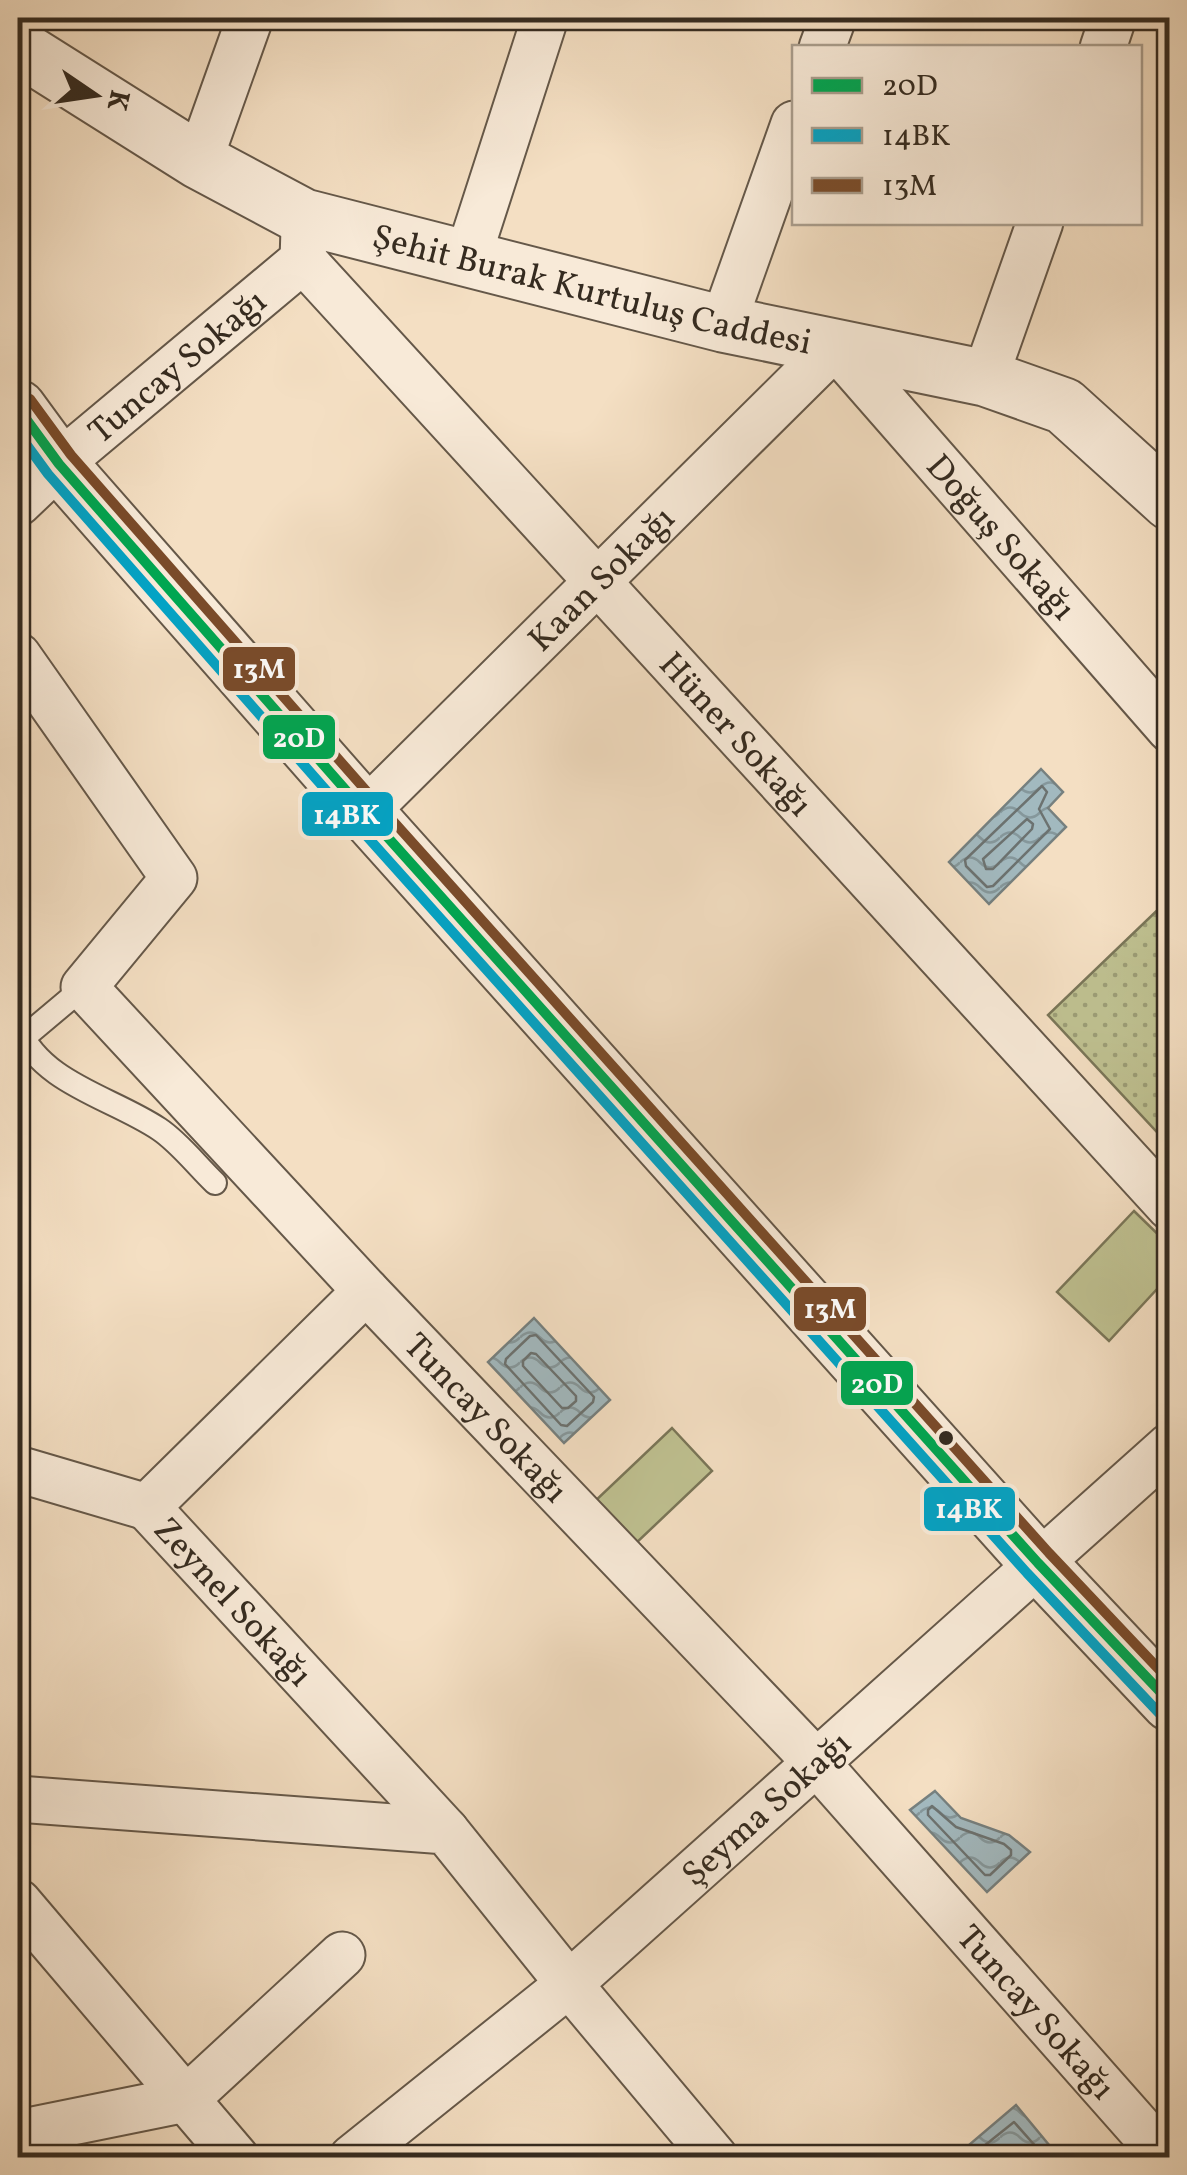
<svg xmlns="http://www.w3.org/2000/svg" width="1187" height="2175" font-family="Vollkorn,serif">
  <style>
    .grass { fill: url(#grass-dots); stroke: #7a7658; stroke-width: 2.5 }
    .garden { fill: #bfc191; stroke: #7a7658; stroke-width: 2.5 }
    .water { fill: url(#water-waves); stroke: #76807f; stroke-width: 2.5 }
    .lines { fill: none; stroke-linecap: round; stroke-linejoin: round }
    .shore { stroke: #6c7270; stroke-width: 2.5 }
    .service-casing { stroke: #655849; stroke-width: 26 }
    .minor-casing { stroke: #655849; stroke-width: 49 }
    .tertiary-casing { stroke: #655849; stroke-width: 59 }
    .service { stroke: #f8ead8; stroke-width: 22 }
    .minor { stroke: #f8ead8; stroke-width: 45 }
    .tertiary { stroke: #f8ead8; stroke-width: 55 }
    .bus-1-casing { stroke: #f8ead8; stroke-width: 18 }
    .bus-2-casing { stroke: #f8ead8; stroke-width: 18 }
    .bus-3-casing { stroke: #f8ead8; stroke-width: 18 }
    .bus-1 { stroke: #00a651; stroke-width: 10 }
    .bus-2 { stroke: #03a3c5; stroke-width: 10 }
    .bus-3 { stroke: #7a4b2a; stroke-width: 10 }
    .bus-dot { fill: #352b20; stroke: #f8ead8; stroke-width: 4 }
    .labels { text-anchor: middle; stroke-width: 8; stroke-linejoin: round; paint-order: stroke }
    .street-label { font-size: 35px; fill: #352b20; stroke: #f8ead8 }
    .line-badge { stroke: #f8ead8; stroke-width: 4 }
    .badge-label { font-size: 28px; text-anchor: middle; font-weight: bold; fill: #fff }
  </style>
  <defs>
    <pattern id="grass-dots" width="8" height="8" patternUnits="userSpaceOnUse" patternTransform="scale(2.5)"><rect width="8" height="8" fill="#bfc191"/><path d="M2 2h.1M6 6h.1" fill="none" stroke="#9c9d76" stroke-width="1.8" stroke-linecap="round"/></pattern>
    <pattern id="water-waves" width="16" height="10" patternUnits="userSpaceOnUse" patternTransform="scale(2.5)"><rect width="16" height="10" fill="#a2b9bf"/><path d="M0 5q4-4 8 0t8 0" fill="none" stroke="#85979b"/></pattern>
  </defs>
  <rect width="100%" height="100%" fill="#f4dfc3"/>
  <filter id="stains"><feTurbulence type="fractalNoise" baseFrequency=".002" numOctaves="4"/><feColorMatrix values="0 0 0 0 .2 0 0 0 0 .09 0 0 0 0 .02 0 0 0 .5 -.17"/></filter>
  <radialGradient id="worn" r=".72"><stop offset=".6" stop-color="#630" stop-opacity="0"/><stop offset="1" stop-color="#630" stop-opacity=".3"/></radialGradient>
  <path class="grass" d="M1169,899V1145L1048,1015Z"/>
  <g class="garden">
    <path d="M1134,1211L1169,1245V1276L1109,1341L1057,1292Z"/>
    <path d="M672,1428L712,1471L633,1546L593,1503Z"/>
  </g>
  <g class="water">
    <path d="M1041,769L1063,792L1048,808L1066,827L989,904L949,862Z"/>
    <path d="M534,1318L610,1400L564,1443L488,1362Z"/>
    <path d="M935,1791L961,1818L1009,1835L1030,1852L987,1892L910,1810Z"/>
    <path d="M1016,2105L1059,2157H957L956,2156Z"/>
  </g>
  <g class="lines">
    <g class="shore">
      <path d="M1042,786L1047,792L1039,809L1050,829L993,886L987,887L966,866L965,860Z"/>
      <path d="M1027,819L1033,824L1032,829L993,869H986L983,859Z"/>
      <path d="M536,1335L594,1397L593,1402L567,1426L561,1425L505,1364L506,1359L530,1336Z"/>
      <path d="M531,1353L536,1354L576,1396V1401L568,1408H562L523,1366V1361Z"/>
      <path d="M932,1806L956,1827L1004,1844L1011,1850V1855L990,1875H985L928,1815V1810Z"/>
      <path d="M969,2158L1014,2122L1046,2158"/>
    </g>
    <defs>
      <g id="service">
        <path d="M18,1027C42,1084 111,1097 159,1129C180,1143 197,1166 215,1183"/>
        <path d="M22,1039L84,987"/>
      </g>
      <g id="minor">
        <path d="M822,48L833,18"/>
        <path d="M1103,48L1113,18"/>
        <path d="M199,161L250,18"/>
        <path id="s1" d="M303,260L1170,1207"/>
        <path d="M467,260L545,18"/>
        <path d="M723,324L794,124"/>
        <path d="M985,378L1040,222"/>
        <path id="s2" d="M18,503L59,464L303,260L304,229"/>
        <path id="s3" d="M18,656L174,878L84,987L366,1291L815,1761L1166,2158"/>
        <path id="s4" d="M365,812L835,346L1170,729"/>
        <path d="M18,1469L147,1507"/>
        <path id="s5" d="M147,1507L446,1831"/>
        <path d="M147,1507L366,1291"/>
        <path d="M18,1799L446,1831L569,1984L715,2158"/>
        <path d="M18,1902L236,2158"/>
        <path d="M18,2133L186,2099L342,1955"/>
        <path id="s6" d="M352,2158L569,1984L1170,1446"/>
      </g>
      <g id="tertiary">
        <path id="s7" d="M18,47L199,161L304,217L723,324L985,378L1064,406L1170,502"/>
        <path d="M18,408L59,464L365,812L1038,1563L1170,1703"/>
      </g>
    </defs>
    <use href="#service" class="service-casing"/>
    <use href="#minor" class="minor-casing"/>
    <use href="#tertiary" class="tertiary-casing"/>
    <use href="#service" class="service"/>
    <use href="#minor" class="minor"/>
    <use href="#tertiary" class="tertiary"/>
    <defs>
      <path id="bus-1" d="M18,408L59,464L365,812L1038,1563L1170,1702"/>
      <path id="bus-2" d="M18,433L48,474L354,822L1027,1573L1159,1713"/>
      <path id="bus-3" d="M30,399L71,455L376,802L1049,1553L1170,1681"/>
    </defs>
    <use href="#bus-1" class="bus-1-casing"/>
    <use href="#bus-2" class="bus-2-casing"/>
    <use href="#bus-3" class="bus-3-casing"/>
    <use href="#bus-1" class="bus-1"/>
    <use href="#bus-2" class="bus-2"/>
    <use href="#bus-3" class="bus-3"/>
  </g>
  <circle class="bus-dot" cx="946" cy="1438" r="9"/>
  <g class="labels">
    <g class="street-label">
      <text dy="12" stroke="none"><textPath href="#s7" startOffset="630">Şehit Burak Kurtuluş Caddesi</textPath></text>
      <text dy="12" stroke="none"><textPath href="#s2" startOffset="210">Tuncay Sokağı</textPath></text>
      <text dy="12" stroke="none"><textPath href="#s4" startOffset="915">Doğuş Sokağı</textPath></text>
      <text dy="12" stroke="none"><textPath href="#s4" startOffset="332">Kaan Sokağı</textPath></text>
      <text dy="12" stroke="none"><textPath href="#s1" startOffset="642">Hüner Sokağı</textPath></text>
      <text dy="12" stroke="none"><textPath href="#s3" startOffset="1002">Tuncay Sokağı</textPath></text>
      <text dy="12" stroke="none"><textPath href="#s5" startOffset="128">Zeynel Sokağı</textPath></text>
      <text dy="12" stroke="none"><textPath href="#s6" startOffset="542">Şeyma Sokağı</textPath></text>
      <text dy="12" stroke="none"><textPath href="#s3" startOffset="1812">Tuncay Sokağı</textPath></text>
    </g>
  </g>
  <g class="line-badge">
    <rect x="221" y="645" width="76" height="48" rx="10" fill="#7a4b2a"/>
    <rect x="261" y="713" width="76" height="48" rx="10" fill="#00a651"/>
    <rect x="300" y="790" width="95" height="48" rx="10" fill="#03a3c5"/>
    <rect x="792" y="1285" width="76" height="48" rx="10" fill="#7a4b2a"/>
    <rect x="839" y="1359" width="76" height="48" rx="10" fill="#00a651"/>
    <rect x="922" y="1485" width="95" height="48" rx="10" fill="#03a3c5"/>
  </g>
  <g class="badge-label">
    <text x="259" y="678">13M</text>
    <text x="299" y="747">20D</text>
    <text x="347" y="824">14BK</text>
    <text x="830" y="1318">13M</text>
    <text x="877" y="1393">20D</text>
    <text x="969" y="1518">14BK</text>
  </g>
  <rect width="1187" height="2175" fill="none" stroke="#f4dfc3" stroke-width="60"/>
  <rect x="20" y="20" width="1147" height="2135" fill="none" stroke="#352b20" stroke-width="5"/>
  <rect x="30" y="30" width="1127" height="2115" fill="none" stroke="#352b20" stroke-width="2.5"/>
  <rect x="792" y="45" width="350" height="180" fill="#f8ead8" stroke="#aa9e8e" stroke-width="2.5"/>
  <rect x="812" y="78" width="50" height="15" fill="#00a651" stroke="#aa9e8e" stroke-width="2.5"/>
  <text x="882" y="95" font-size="30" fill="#352b20">20D</text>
  <rect x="812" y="128" width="50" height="15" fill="#03a3c5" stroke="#aa9e8e" stroke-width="2.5"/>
  <text x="882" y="145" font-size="30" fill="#352b20">14BK</text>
  <rect x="812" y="178" width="50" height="15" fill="#7a4b2a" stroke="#aa9e8e" stroke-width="2.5"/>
  <text x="882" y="195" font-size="30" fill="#352b20">13M</text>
  <g transform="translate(95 95) rotate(103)" stroke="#f8ead8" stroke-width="8" paint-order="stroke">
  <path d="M0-8L18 38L0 25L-18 38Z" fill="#352b20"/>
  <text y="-15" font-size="28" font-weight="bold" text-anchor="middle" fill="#352b20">K</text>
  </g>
  <rect width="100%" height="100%" filter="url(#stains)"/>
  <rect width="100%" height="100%" fill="url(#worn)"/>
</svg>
